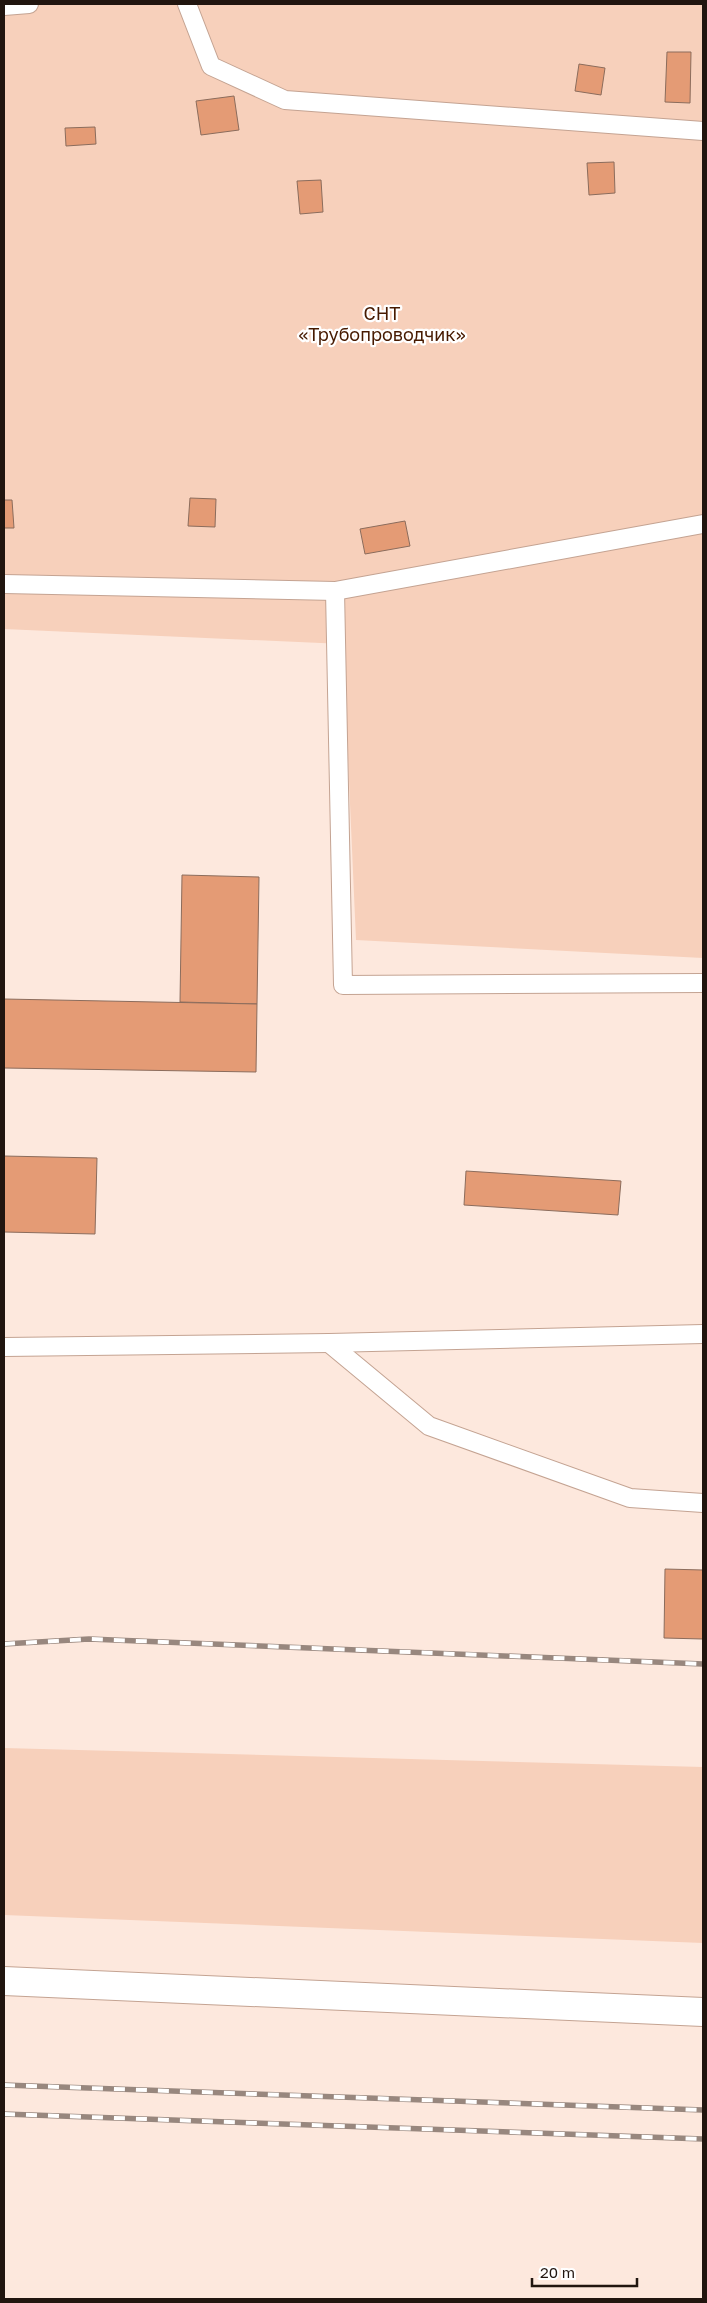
<svg xmlns="http://www.w3.org/2000/svg" width="707" height="2303" font-family="'Golos Text',sans-serif">
  <style>
    .green { fill: #f7d0bb }
    .building { fill: #e49b75; stroke: #8b6c5c }
    .lines { fill: none; stroke-linecap: round; stroke-linejoin: round }
    .lane-casing { stroke: #c4a392; stroke-width: 20 }
    .street-casing { stroke: #c4a392; stroke-width: 30 }
    .lane { stroke: #fff; stroke-width: 18 }
    .street { stroke: #fff; stroke-width: 28 }
    .rail-casing { stroke: #98877e; stroke-width: 5.5 }
    .rail { stroke: #fff; stroke-width: 4; stroke-dasharray: 11; stroke-linecap: butt }
    .labels { text-anchor: middle; stroke-width: 4.5; stroke-linejoin: round; paint-order: stroke }
    .park-label { font-size: 18px; fill: #471a00; stroke: #fff }
  </style>
  <rect width="100%" height="100%" fill="#fde8dd"/>
  <g class="green">
    <path d="M4,4H703V958L356,940L343,644L4,629Z"/>
    <path d="M4,1748L703,1767V1943L4,1915Z"/>
  </g>
  <g class="building">
    <path d="M667,52H691L690,103L665,102Z"/>
    <path d="M579,64L605,68L601,95L575,91Z"/>
    <path d="M234,96L239,130L201,135L196,101Z"/>
    <path d="M95,127L96,144L66,146L65,128Z"/>
    <path d="M614,162L615,193L589,195L587,163Z"/>
    <path d="M321,180L323,212L300,214L297,181Z"/>
    <path d="M190,498L216,499L215,527L188,526Z"/>
    <path d="M4,500H12L14,528H4Z"/>
    <path d="M405,521L410,546L365,554L360,529Z"/>
    <path d="M182,875L259,877L257,1004L180,1002Z"/>
    <path d="M4,999L257,1004L256,1072L4,1068Z"/>
    <path d="M4,1156L97,1158L95,1234L4,1232Z"/>
    <path d="M466,1171L621,1181L618,1215L464,1205Z"/>
    <path d="M665,1569L703,1570V1639L664,1638Z"/>
  </g>
  <g class="lines">
    <defs>
      <g id="lane">
        <path d="M187,4L211,66L285,100L703,131"/>
        <path d="M4,6L29,4"/>
        <path d="M4,584L335,591L703,524"/>
        <path d="M335,591L343,985L703,983"/>
        <path d="M329,1343L429,1426L630,1498L703,1503"/>
        <path d="M4,1347L329,1343L703,1334"/>
      </g>
      <path id="street" d="M4,1981L703,2012"/>
    </defs>
    <use href="#lane" class="lane-casing"/>
    <use href="#street" class="street-casing"/>
    <use href="#lane" class="lane"/>
    <use href="#street" class="street"/>
    <defs>
      <g id="rail">
        <path d="M4,1644L89,1639L703,1664"/>
        <path d="M4,2085L703,2110"/>
        <path d="M4,2114L703,2139"/>
      </g>
    </defs>
    <use href="#rail" class="rail-casing"/>
    <use href="#rail" class="rail"/>
  </g>
  <g class="labels">
    <g class="park-label">
      <text x="382" y="320">СНТ<tspan x="382" dy="21">«Трубопроводчик»</tspan></text>
    </g>
  </g>
  <rect width="707" height="2303" fill="none" stroke="#21150f" stroke-width="10"/>
  <path d="M532 2278v8h105v-8" fill="none" stroke="#21150f" stroke-width="2.5"/>
  <text x="540" y="2278" font-size="15" fill="#21150f" stroke="#ffffff" stroke-width="4" paint-order="stroke">20 m</text>
</svg>
